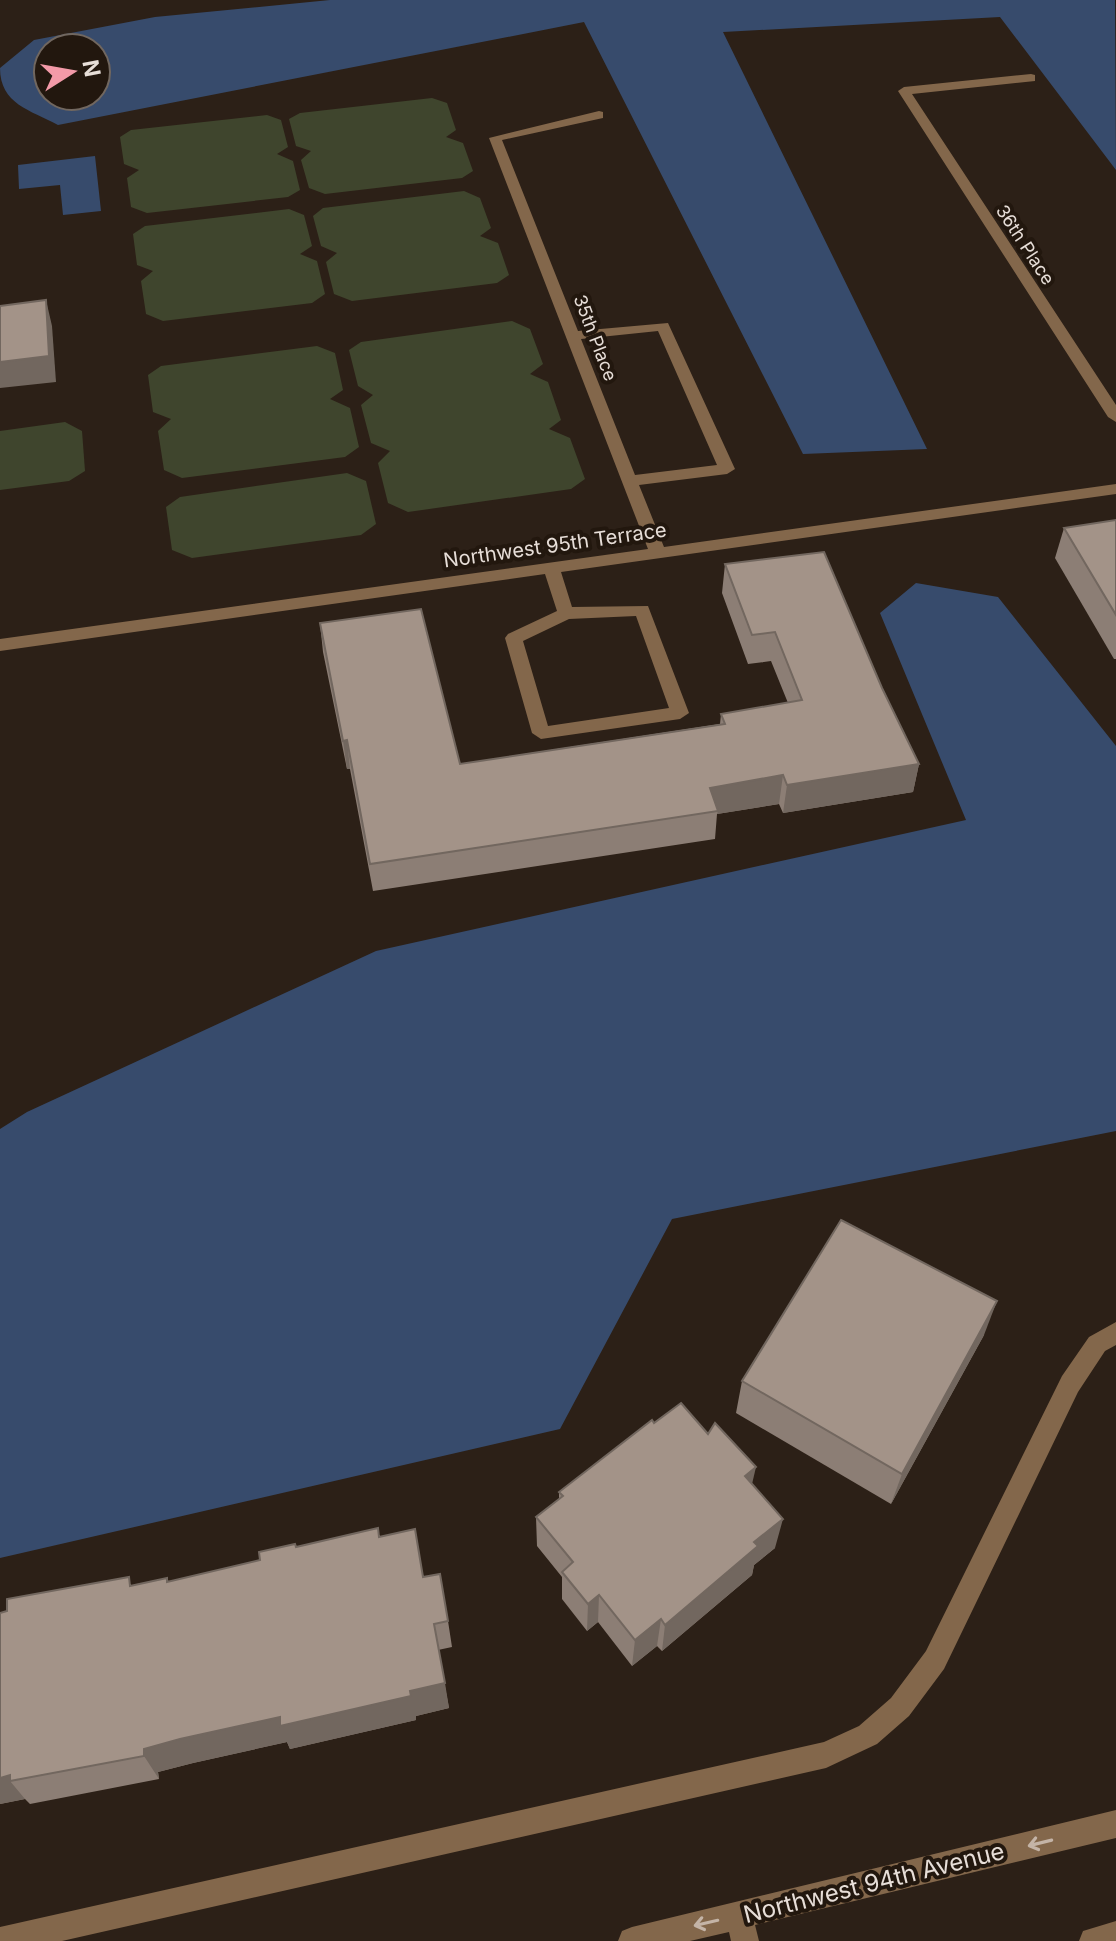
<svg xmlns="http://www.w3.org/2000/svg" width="1116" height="1941" font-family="Inter,sans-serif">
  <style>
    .green { fill: #3f452d }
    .water { fill: #374b6c; fill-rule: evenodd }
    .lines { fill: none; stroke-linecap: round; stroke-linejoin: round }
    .minor { fill: #83674b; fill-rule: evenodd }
    .wall { fill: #8c7e75 }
    .shaded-wall { fill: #72675f }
    .building { fill: #a39388; stroke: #72675f; stroke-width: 2 }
    .oneway { stroke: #c4b4a7 }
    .labels { text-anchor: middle; stroke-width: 8; stroke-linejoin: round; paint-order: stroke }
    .far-street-label { font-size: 18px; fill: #e7ded8; stroke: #22170e }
    .street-label { font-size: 20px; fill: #e7ded8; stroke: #22170e }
    .near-street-label { font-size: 24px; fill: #e7ded8; stroke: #22170e }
  </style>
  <rect width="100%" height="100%" fill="#2c2017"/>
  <g class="green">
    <path d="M432,98L447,103L456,130L446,137L463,143L473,171L462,178L325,194L309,188L301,160L311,151L296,146L289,119L300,113Z"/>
    <path d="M267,115L281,120L288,147L277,154L293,161L300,190L288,197L147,213L131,207L127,178L139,170L124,164L120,137L131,130Z"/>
    <path d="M464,191L480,198L491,228L480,236L498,243L509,275L497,283L352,301L334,294L326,262L337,253L321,246L313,216L323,208Z"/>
    <path d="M289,209L304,215L312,246L300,254L317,261L325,294L312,303L163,321L146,314L141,281L153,271L137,265L133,234L145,226Z"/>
    <path d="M512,321L530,329L543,364L530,374L548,382L561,420L549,429L570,438L585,479L571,489L408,512L388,503L378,463L390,451L371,443L361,405L373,395L358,386L349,350L361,342Z"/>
    <path d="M317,346L335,353L343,390L330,399L350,408L359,447L345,457L182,478L164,470L158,431L171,419L153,412L148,375L161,366Z"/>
    <path d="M65,422L82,431L85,471L69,481L0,490V431Z"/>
    <path d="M347,473L366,481L376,524L361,535L192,558L172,550L166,507L180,497Z"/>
  </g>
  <g class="water">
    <path d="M330,0H1115L1116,170L1000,17L723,32L927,449L803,454L584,22L58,125C30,110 0,104 0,68L34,40L155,17ZM48,48H96V96H48Z"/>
    <path d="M95,156L101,211L63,215L60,185L19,189L18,165Z"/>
    <path d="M916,583L998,597L1116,746V1131L672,1219L560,1429L0,1558V1129L27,1112L376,951L966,820L880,613Z"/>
  </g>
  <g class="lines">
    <g class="minor">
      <path d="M1031,74L1035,75V81L912,94L1116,405V422L1108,417L898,91L904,87Z"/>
      <path d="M599,111L603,112V118L502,140L578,331L668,323L735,469L727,474L639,485L664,547L1116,484V494L561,572L572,607L648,606L689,713L680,719L541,739L532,733L505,638L508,634L557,611L545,574L0,651V639L648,549L489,138ZM658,331L717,465L635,475L581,339ZM636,616L669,708L548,726L523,641L569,619Z"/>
      <path d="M1116,1322V1345L1105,1351L1078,1392L944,1669L909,1716L877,1744L826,1768L62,1941H0V1927L824,1742L859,1726L891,1698L926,1651L1062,1376L1089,1337Z"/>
      <path d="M1116,1810V1838L755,1925L759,1941H731L729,1932L690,1941H618L622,1931L632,1927Z"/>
      <path d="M1116,1921V1941H1079L1083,1931Z"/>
    </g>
  </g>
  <g class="wall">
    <path d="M1116,520V659H1114L1055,558L1064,528Z"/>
    <path d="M725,564L882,688L919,764L913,792L783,813L779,804L717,814L715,839L373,891L350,769H347L323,652L320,623L460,764L720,724L721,714L788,703L771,661L748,664L722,593Z"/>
    <path d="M984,1335L891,1504L736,1413L742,1381Z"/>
    <path d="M654,1423L775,1548L754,1565L752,1575L662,1651L657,1646L632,1666L598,1622L587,1631L562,1599V1577L537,1546L536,1517L559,1499V1492Z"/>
    <path d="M379,1537L423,1577L448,1621L452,1647L438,1650L449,1708L416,1716V1720L290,1749L287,1742L193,1763L158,1772L159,1779L30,1804L25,1799L0,1804V1613L167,1578L169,1582L260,1560L296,1547Z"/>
  </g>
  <g class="shaded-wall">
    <path d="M46,300L52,326L56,382L0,388V362Z"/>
    <path d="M347,740L350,769H347L343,741Z"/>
    <path d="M919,764L913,792L783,813L787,785Z"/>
    <path d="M783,775L779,804L717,814L718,811L710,788Z"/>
    <path d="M997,1301L984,1335L891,1504L902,1474Z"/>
    <path d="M756,1467L749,1497L745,1476Z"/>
    <path d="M783,1519L775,1548L754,1565L752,1575L662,1651L665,1625L754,1542Z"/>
    <path d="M599,1595L598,1622L587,1631L588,1604Z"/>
    <path d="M661,1619L657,1646L632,1666L635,1640Z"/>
    <path d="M445,1683L449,1708L416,1716V1720L290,1749L287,1742L193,1763L158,1772L159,1779L144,1756V1749L180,1739L280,1717Z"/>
    <path d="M10,1775V1781L25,1799L0,1804V1778Z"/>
  </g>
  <g class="building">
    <path d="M46,300L49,356L0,362V306Z"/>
    <path d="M1116,520V615L1064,528Z"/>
    <path d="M824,552L882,688L919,764L787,785L783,775L710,788L718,811L370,864L347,740L343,741L320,623L421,609L460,764L725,724L721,714L802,700L775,632L752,635L725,564Z"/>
    <path d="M841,1220L997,1301L902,1474L742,1381Z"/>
    <path d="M681,1403L708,1434L715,1423L756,1467L745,1476L783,1519L754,1542L758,1546L665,1625L661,1619L635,1640L599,1595L588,1604L562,1572L573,1562L536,1517L563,1496L559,1492L652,1420L654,1423Z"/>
    <path d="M378,1528L379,1537L415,1529L423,1577L440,1574L448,1621L434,1624L445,1683L410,1691L411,1696L280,1726V1717L180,1739L144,1749V1756L10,1781V1775L0,1778V1613L7,1611V1599L129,1577L130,1586L167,1578V1582L260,1560L259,1552L295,1544L296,1547Z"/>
  </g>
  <defs><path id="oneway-shaft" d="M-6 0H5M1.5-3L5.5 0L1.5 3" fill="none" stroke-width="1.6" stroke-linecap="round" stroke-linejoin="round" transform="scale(2)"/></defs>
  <g class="oneway">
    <use href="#oneway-shaft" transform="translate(1040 1843) rotate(166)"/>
    <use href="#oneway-shaft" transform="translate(706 1923) rotate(167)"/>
  </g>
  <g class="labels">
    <g class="far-street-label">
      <text transform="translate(1025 245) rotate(57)" y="6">36th Place</text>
      <text transform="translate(595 338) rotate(69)" y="6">35th Place</text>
    </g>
    <g class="street-label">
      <text transform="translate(555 545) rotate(-8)" y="7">Northwest 95th Terrace</text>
    </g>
    <g class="near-street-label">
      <text transform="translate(874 1883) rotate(-14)" y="8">Northwest 94th Avenue</text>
    </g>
  </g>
  <g transform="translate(72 72) rotate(79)"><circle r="38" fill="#22170e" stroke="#71675f" stroke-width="2"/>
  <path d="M0-6L14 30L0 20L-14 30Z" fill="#f39aa8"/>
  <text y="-12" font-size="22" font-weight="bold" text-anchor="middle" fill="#e7ded8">N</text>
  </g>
</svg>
